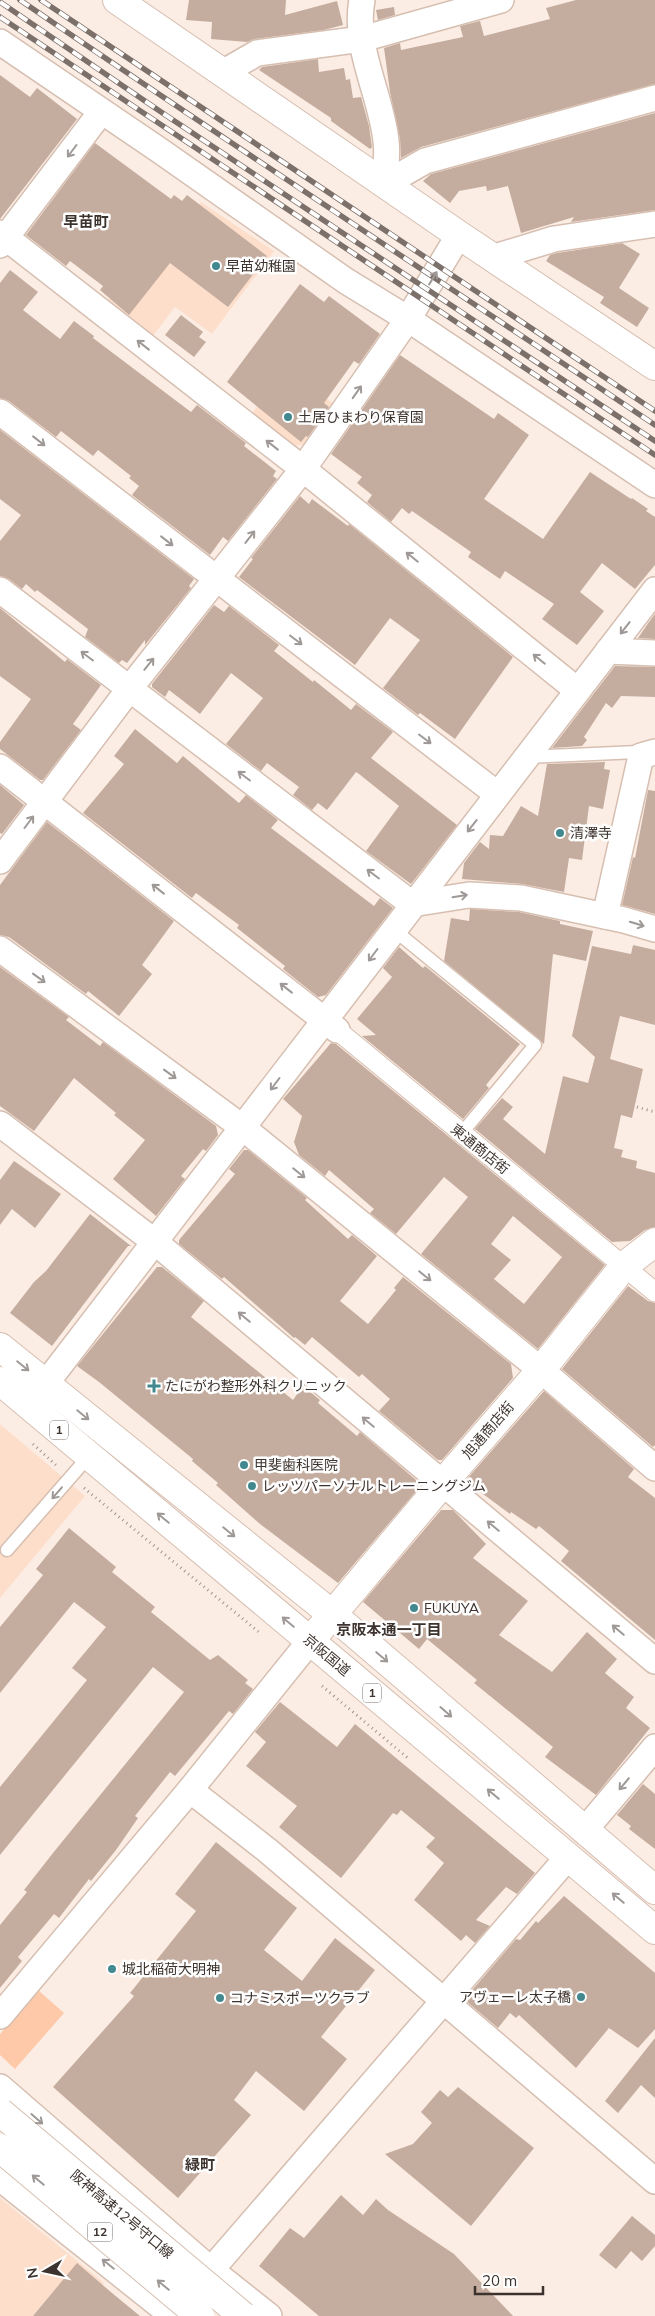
<svg xmlns="http://www.w3.org/2000/svg" width="655" height="2316" font-family="Mulish,'Noto Sans JP',sans-serif">
  <style>
    .built { fill: #fddecb }
    .green { fill: #fec9a8 }
    .building { fill: #c4ad9f; fill-rule: evenodd }
    .lines { fill: none; stroke-linecap: round; stroke-linejoin: round }
    .service-casing { stroke: #d6bfb1; stroke-width: 15 }
    .pedestrian-casing { stroke: #d6bfb1; stroke-width: 21 }
    .minor-casing { stroke: #d6bfb1; stroke-width: 28 }
    .tertiary-casing { stroke: #d6bfb1; stroke-width: 30 }
    .secondary-casing { stroke: #d6bfb1; stroke-width: 30 }
    .trunk-casing { stroke: #d6bfb1; stroke-width: 30 }
    .path { stroke: #a2958e; stroke-width: 3; stroke-dasharray: 1 4; stroke-linecap: butt }
    .service { stroke: #fff; stroke-width: 12 }
    .pedestrian { stroke: #fff; stroke-width: 19 }
    .minor { stroke: #fff; stroke-width: 25 }
    .tertiary { stroke: #fff; stroke-width: 28 }
    .secondary { stroke: #fff; stroke-width: 28 }
    .trunk { stroke: #fff; stroke-width: 28 }
    .rail-casing { stroke: #7c706a; stroke-width: 5.5 }
    .rail { stroke: #fefefe; stroke-width: 4; stroke-dasharray: 11; stroke-linecap: butt }
    .motorway-bridge-casing { stroke: #d6bfb1; stroke-width: 30; stroke-linecap: butt }
    .motorway-bridge { stroke: #fff; stroke-width: 28 }
    .oneway { stroke: #9e9996 }
    .poi-dot { fill: #42898f; stroke: #fefefe; stroke-width: 2 }
    .labels { text-anchor: middle; stroke-width: 5; stroke-linejoin: round; paint-order: stroke }
    .shield { fill: #fefefe; stroke: #77706c; stroke-width: 1 }
    .shield-label { font-size: 12px; font-weight: bold; fill: #3d332e }
    .poi-label { font-size: 14px; fill: #3d332e; stroke: #fefefe; text-anchor: start }
    .street-label { font-size: 14px; fill: #3d332e; stroke: #fefefe }
    .neighbourhood-label { font-size: 15px; font-weight: bold; fill: #3d332e; stroke: #fefefe }
  </style>
  <rect width="100%" height="100%" fill="#fcede4"/>
  <g class="built">
    <path d="M201,202L274,251L212,334L175,307L150,340L105,304L142,255L153,262Z"/>
    <path d="M285,368L334,404L305,444L294,446L251,415Z"/>
    <path d="M0,1424L85,1496L0,1598Z"/>
    <path d="M0,2198L104,2283L76,2316H0Z"/>
  </g>
  <path class="green" d="M38,1990L64,2013L15,2069L0,2055V2034Z"/>
  <g class="building">
    <path d="M189,0H286L285,15L337,1L343,25L324,30L255,39L247,42L211,39L212,22L186,20Z"/>
    <path d="M576,0H655V84L421,147L401,158L400,139L390,92L384,48L400,43L401,50L463,37L460,26L480,21L484,36L550,19L546,8Z"/>
    <path d="M394,7L395,15L378,20L376,10Z"/>
    <path d="M318,59L319,72L344,68L346,80L350,79L353,98L361,97L369,126L372,147L370,149L331,121V118L259,70L262,67Z"/>
    <path d="M0,75L30,97L37,88L77,119L0,219Z"/>
    <path d="M655,113V210L571,222L574,217L521,233L508,186L487,191L486,186L459,191L450,203L423,181L431,174Z"/>
    <path d="M95,143L171,199L174,195L182,201L187,195L267,256L228,307L170,263L129,315L100,290L103,286L70,261L66,266L26,235Z"/>
    <path d="M622,243L640,254L619,288L649,308L637,327L600,303L604,297L546,261L550,255L557,253Z"/>
    <path d="M10,270L38,292L23,310L60,339L74,321L94,336L93,338L191,412L197,405L246,443L244,446L276,471L273,476L277,479L228,541L223,537L210,555L132,495L139,486L129,478L131,476L98,450L93,456L61,431L56,437L9,401L0,398V283Z"/>
    <path d="M300,284L324,302L329,296L380,334L359,364L354,361L324,403L329,407L308,437L306,436L301,442L227,382Z"/>
    <path d="M181,315L203,332L199,337L206,342L194,357L165,335Z"/>
    <path d="M400,355L494,419L498,413L529,435L484,499L543,539L590,472L631,499L632,498L648,509L646,511L655,517V565L635,589L602,563L580,592L604,611L577,645L542,619L554,604L505,571L500,579L468,557L471,552L412,511L409,514L402,508L391,522L367,502L372,495L357,483L362,477L331,454Z"/>
    <path d="M0,430L194,579L189,586L191,588L145,645V640L127,663L122,660L119,663L85,637L88,629L37,590L35,592L26,584L22,589L9,579L0,576V541L21,515L0,499Z"/>
    <path d="M300,496L309,504L312,499L348,526L349,524L513,657L455,739L420,713L418,715L383,688L420,640L390,618L355,665L239,577L253,559L251,558Z"/>
    <path d="M214,605L224,612L229,606L279,645L274,651L313,682L314,680L351,710L356,704L393,732L371,758L457,825L411,884L366,851L399,806L359,774L356,772L327,810L318,803L312,810L293,795L299,787L267,763L261,771L226,744L263,698L231,673L200,714L169,690L165,697L152,687V684Z"/>
    <path d="M0,608L65,662L67,659L101,685L73,724L81,730L43,780H40L0,749V742L31,699L0,676Z"/>
    <path d="M655,614V639L638,638L649,622Z"/>
    <path d="M615,666L655,667V697L621,696L612,708L606,703L584,737L587,740L582,746L552,748Z"/>
    <path d="M135,729L177,763L183,756L239,803L246,795L278,820L271,828L374,906L380,898L393,908L326,995L318,997L283,969L285,966L237,928L239,925L196,893L192,898L83,813L124,764L114,756Z"/>
    <path d="M605,762L604,769L610,770L603,809L589,806L582,860L569,858L564,892L522,884L462,879L464,863L480,842L489,849L490,835L503,836L521,806L538,816L547,764Z"/>
    <path d="M0,785L24,805L2,834L0,833Z"/>
    <path d="M648,790L655,791V914L622,905L633,857L635,858Z"/>
    <path d="M47,822L174,921L142,965L152,974L119,1016L88,991L86,994L9,937L0,935V885Z"/>
    <path d="M470,909L519,912L560,921V924L593,931L586,961L553,954L544,1044L444,961L451,918L469,921Z"/>
    <path d="M633,945L655,950V1025L620,1016L610,1059L643,1069L632,1118L621,1115L614,1148L623,1150L621,1157L637,1161L636,1168L655,1173V1227L645,1230L630,1241L612,1242L475,1129L502,1098L513,1107L503,1119L545,1154L563,1076L588,1083L595,1057L572,1036L592,946L631,954Z"/>
    <path d="M399,947L423,968L425,966L520,1044L486,1085L489,1088L463,1119L362,1036L376,1035L357,1019L392,977L383,968Z"/>
    <path d="M0,967L69,1017L66,1020L100,1046L103,1042L216,1126L218,1135L206,1151L203,1149L181,1176L185,1179L156,1216L113,1179L145,1140L114,1115L116,1113L74,1078L34,1131L0,1106Z"/>
    <path d="M331,1043L336,1044L605,1265L538,1349L421,1254L468,1197L444,1177L396,1234L370,1213L374,1209L329,1170L325,1176L299,1155L294,1142L302,1116L283,1099ZM513,1216L562,1257L524,1304L494,1279L511,1260L491,1244Z"/>
    <path d="M244,1150H248L307,1198L305,1200L348,1239L352,1235L377,1256L340,1301L368,1324L396,1290L394,1288L403,1277L511,1364L513,1378L442,1460H438L379,1411L390,1399L362,1374L359,1377L312,1337L305,1345L295,1337L294,1338L224,1277L222,1279L179,1244V1240L235,1174L229,1169Z"/>
    <path d="M14,1161L61,1194L35,1228L12,1209L0,1225V1180Z"/>
    <path d="M90,1214L131,1246H128L52,1346L10,1313L34,1282L46,1271Z"/>
    <path d="M157,1267H162L204,1301L191,1317L293,1400L303,1386L320,1400L318,1403L357,1436L360,1432L416,1480L418,1489L338,1583L260,1524L216,1485L218,1483L192,1461L193,1459L99,1382L77,1366Z"/>
    <path d="M628,1286L648,1301L655,1303V1445L653,1447L562,1369Z"/>
    <path d="M544,1391L634,1469L628,1477L655,1498V1640L561,1561L569,1551L539,1526L536,1529L511,1512L510,1514L479,1491L477,1493L466,1484V1480Z"/>
    <path d="M441,1510H453L486,1544L473,1558L528,1601L499,1635L552,1672L587,1632L617,1659L605,1673L634,1697L626,1708L650,1728L596,1795L545,1757L553,1747L474,1683L477,1680L427,1639L419,1649L363,1602Z"/>
    <path d="M69,1528L116,1567L112,1572L155,1607L151,1612L210,1660L218,1655L248,1680L245,1683L253,1689L233,1714L229,1711L175,1776L170,1772L135,1816L138,1818L116,1850L91,1881L89,1879L59,1918L54,1914L18,1957L22,1961L0,1988V1925L27,1892L24,1890L53,1853L184,1692L153,1667L0,1855V1787L87,1680L72,1668L106,1627L74,1602L0,1693V1627L43,1575L36,1569Z"/>
    <path d="M280,1702L337,1747L355,1724L535,1873L517,1894L506,1887L476,1920L490,1926L475,1943L466,1935L461,1941L414,1900L444,1863L426,1847L435,1838L401,1810L397,1815L393,1813L341,1878L279,1827L297,1806L246,1766L266,1742L255,1732Z"/>
    <path d="M643,1784L655,1794V1849L629,1829L631,1826L617,1815Z"/>
    <path d="M216,1842L297,1908L264,1950L302,1981L335,1938L375,1970L321,2037L347,2059L304,2111L256,2071L234,2100L251,2115L178,2198L53,2087L134,1996L130,1993L196,1911L175,1894Z"/>
    <path d="M564,1896L655,1973V2029L638,2048L609,2028L576,2068L519,2015L516,2018L510,2013L498,2028L466,2001L470,1997L468,1995L516,1939L520,1940L536,1921L538,1923Z"/>
    <path d="M655,2038V2098L641,2085L618,2113L605,2101Z"/>
    <path d="M458,2087L534,2148L471,2226L385,2154L413,2144L432,2123L421,2112L440,2090L448,2097Z"/>
    <path d="M341,2195L363,2215L376,2199L388,2210L454,2254L513,2316H319L259,2266L290,2228L304,2238Z"/>
    <path d="M632,2216L655,2235V2246L642,2261L631,2251L616,2269L599,2255Z"/>
    <path d="M77,2263L112,2293L140,2316H33Z"/>
  </g>
  <g class="lines">
    <defs>
      <g id="service">
        <path d="M526,757L638,752L641,756"/>
        <path d="M393,929L535,1045L461,1134"/>
        <path d="M7,1550L89,1456"/>
      </g>
      <path id="pedestrian" d="M337,1030L655,1292"/>
      <g id="minor">
        <path d="M362,0C353,48 381,94 386,141C388,155 385,170 385,184"/>
        <path d="M0,42L159,150L346,281L408,319L655,485"/>
        <path d="M224,72L257,53L362,39L501,0"/>
        <path d="M385,184L425,161L655,98"/>
        <path d="M0,233L303,469L577,690"/>
        <path d="M0,245L101,112"/>
        <path d="M495,257L554,239L655,224"/>
        <path d="M0,412L497,794"/>
        <path d="M0,590L412,904L469,895L521,898L624,920L655,929"/>
        <path d="M608,651L655,653"/>
        <path d="M0,767L337,1030"/>
        <path d="M0,861L130,688L303,469L408,319L459,235"/>
        <path d="M605,916L641,756L655,752"/>
        <path d="M0,949L242,1127L541,1370L655,1468"/>
        <path d="M0,1124L155,1242L655,1661"/>
        <path d="M34,1399L655,590"/>
        <path d="M190,1790L267,1850L655,2181"/>
        <path d="M584,1831L655,1747"/>
        <path d="M0,2016L190,1790L310,1641"/>
        <path d="M0,2087L211,2270L269,2316"/>
        <path d="M0,2178L173,2316"/>
        <path d="M177,2316L211,2270L568,1857"/>
      </g>
      <path id="tertiary" d="M117,0L459,235L655,366"/>
      <path id="secondary" d="M310,1641L442,1484L541,1370L624,1266L655,1242"/>
      <g id="trunk">
        <path d="M0,1347L333,1615L655,1890"/>
        <path d="M0,1381L655,1930"/>
      </g>
    </defs>
    <use href="#service" class="service-casing"/>
    <use href="#pedestrian" class="pedestrian-casing"/>
    <use href="#minor" class="minor-casing"/>
    <use href="#tertiary" class="tertiary-casing"/>
    <use href="#secondary" class="secondary-casing"/>
    <use href="#trunk" class="trunk-casing"/>
    <g class="path">
      <path d="M637,1107L655,1112"/>
      <path d="M33,1444L58,1467"/>
      <path d="M84,1488L260,1633"/>
      <path d="M322,1686L409,1759"/>
    </g>
    <use href="#service" class="service"/>
    <use href="#pedestrian" class="pedestrian"/>
    <use href="#minor" class="minor"/>
    <use href="#tertiary" class="tertiary"/>
    <use href="#secondary" class="secondary"/>
    <use href="#trunk" class="trunk"/>
    <defs>
      <g id="rail">
        <path d="M20,0C230,144 444,283 655,425"/>
        <path d="M41,0L655,411"/>
        <path d="M0,2L164,114L655,441"/>
        <path d="M0,17L655,455"/>
      </g>
    </defs>
    <use href="#rail" class="rail-casing"/>
    <use href="#rail" class="rail"/>
    <defs>
      <g id="motorway-bridge">
        <path d="M0,2112L243,2316"/>
        <path d="M0,2148L200,2316"/>
      </g>
    </defs>
    <use href="#motorway-bridge" class="motorway-bridge-casing"/>
    <use href="#motorway-bridge" class="motorway-bridge"/>
  </g>
  <defs><path id="oneway-shaft" d="M-6 0H5M1.5-3L5.5 0L1.5 3" fill="none" stroke-width="1.6" stroke-linecap="round" stroke-linejoin="round" transform="scale(1.25)"/></defs>
  <g class="oneway">
    <use href="#oneway-shaft" transform="translate(72 151) rotate(127)"/>
    <use href="#oneway-shaft" transform="translate(433 278) rotate(-59)"/>
    <use href="#oneway-shaft" transform="translate(143 345) rotate(-142)"/>
    <use href="#oneway-shaft" transform="translate(357 392) rotate(-55)"/>
    <use href="#oneway-shaft" transform="translate(39 441) rotate(38)"/>
    <use href="#oneway-shaft" transform="translate(272 445) rotate(-142)"/>
    <use href="#oneway-shaft" transform="translate(250 537) rotate(-52)"/>
    <use href="#oneway-shaft" transform="translate(167 541) rotate(38)"/>
    <use href="#oneway-shaft" transform="translate(412 557) rotate(-141)"/>
    <use href="#oneway-shaft" transform="translate(625 628) rotate(128)"/>
    <use href="#oneway-shaft" transform="translate(296 640) rotate(37)"/>
    <use href="#oneway-shaft" transform="translate(87 656) rotate(-143)"/>
    <use href="#oneway-shaft" transform="translate(539 659) rotate(-141)"/>
    <use href="#oneway-shaft" transform="translate(149 664) rotate(-51)"/>
    <use href="#oneway-shaft" transform="translate(425 739) rotate(37)"/>
    <use href="#oneway-shaft" transform="translate(244 776) rotate(-143)"/>
    <use href="#oneway-shaft" transform="translate(29 822) rotate(-53)"/>
    <use href="#oneway-shaft" transform="translate(472 826) rotate(128)"/>
    <use href="#oneway-shaft" transform="translate(373 874) rotate(-143)"/>
    <use href="#oneway-shaft" transform="translate(158 889) rotate(-142)"/>
    <use href="#oneway-shaft" transform="translate(460 896) rotate(-9)"/>
    <use href="#oneway-shaft" transform="translate(637 924) rotate(17)"/>
    <use href="#oneway-shaft" transform="translate(373 955) rotate(127)"/>
    <use href="#oneway-shaft" transform="translate(39 978) rotate(36)"/>
    <use href="#oneway-shaft" transform="translate(286 988) rotate(-142)"/>
    <use href="#oneway-shaft" transform="translate(170 1074) rotate(36)"/>
    <use href="#oneway-shaft" transform="translate(275 1084) rotate(127)"/>
    <use href="#oneway-shaft" transform="translate(299 1173) rotate(39)"/>
    <use href="#oneway-shaft" transform="translate(425 1276) rotate(39)"/>
    <use href="#oneway-shaft" transform="translate(244 1317) rotate(-140)"/>
    <use href="#oneway-shaft" transform="translate(23 1366) rotate(39)"/>
    <use href="#oneway-shaft" transform="translate(83 1415) rotate(39)"/>
    <use href="#oneway-shaft" transform="translate(368 1422) rotate(-140)"/>
    <use href="#oneway-shaft" transform="translate(57 1493) rotate(131)"/>
    <use href="#oneway-shaft" transform="translate(163 1518) rotate(-140)"/>
    <use href="#oneway-shaft" transform="translate(493 1526) rotate(-140)"/>
    <use href="#oneway-shaft" transform="translate(229 1532) rotate(39)"/>
    <use href="#oneway-shaft" transform="translate(288 1622) rotate(-140)"/>
    <use href="#oneway-shaft" transform="translate(618 1630) rotate(-140)"/>
    <use href="#oneway-shaft" transform="translate(382 1657) rotate(40)"/>
    <use href="#oneway-shaft" transform="translate(446 1712) rotate(41)"/>
    <use href="#oneway-shaft" transform="translate(624 1784) rotate(130)"/>
    <use href="#oneway-shaft" transform="translate(493 1794) rotate(-140)"/>
    <use href="#oneway-shaft" transform="translate(618 1898) rotate(-140)"/>
    <use href="#oneway-shaft" transform="translate(37 2119) rotate(41)"/>
    <use href="#oneway-shaft" transform="translate(38 2180) rotate(-140)"/>
    <use href="#oneway-shaft" transform="translate(108 2264) rotate(-141)"/>
    <use href="#oneway-shaft" transform="translate(163 2285) rotate(-140)"/>
  </g>
  <g class="poi-dot">
    <circle cx="216" cy="266" r="5"/>
    <circle cx="288" cy="417" r="5"/>
    <circle cx="560" cy="833" r="5"/>
    <path d="M151.5 1378.5h5v5h5v5h-5v5h-5v-5h-5v-5h5z"/>
    <circle cx="244" cy="1465" r="5"/>
    <circle cx="252" cy="1486" r="5"/>
    <circle cx="414" cy="1608" r="5"/>
    <circle cx="112" cy="1969" r="5"/>
    <circle cx="581" cy="1997" r="5"/>
    <circle cx="220" cy="1998" r="5"/>
  </g>
  <g class="labels">
    <g class="shield">
      <rect x="50" y="1420.5" width="18" height="19" rx="4"/>
      <rect x="363" y="1683.5" width="18" height="19" rx="4"/>
      <rect x="87.5" y="2222.5" width="25" height="19" rx="4"/>
    </g>
    <g class="shield-label">
      <text x="59" y="1434">1</text>
      <text x="372" y="1697">1</text>
      <text x="100" y="2236">12</text>
    </g>
    <g class="poi-label">
      <text x="226" y="271">早苗幼稚園</text>
      <text x="298" y="422">土居ひまわり保育園</text>
      <text x="570" y="838">清澤寺</text>
      <text x="165" y="1391">たにがわ整形外科クリニック</text>
      <text x="254" y="1470">甲斐歯科医院</text>
      <text x="262" y="1491">レッツパーソナルトレーニングジム</text>
      <text x="424" y="1613">FUKUYA</text>
      <text x="122" y="1974">城北稲荷大明神</text>
      <text x="571" y="2002" text-anchor="end">アヴェーレ太子橋</text>
      <text x="230" y="2003">コナミスポーツクラブ</text>
    </g>
    <g class="street-label">
      <text transform="translate(480 1149) rotate(39)" y="5">東通商店街</text>
      <text transform="translate(488 1430) rotate(-49)" y="5">旭通商店街</text>
      <text transform="translate(327 1655) rotate(40)" y="5">京阪国道</text>
      <text transform="translate(122 2214) rotate(40)" y="5">阪神高速12号守口線</text>
    </g>
    <g class="neighbourhood-label">
      <text x="86" y="227">早苗町</text>
      <text x="389" y="1635">京阪本通一丁目</text>
      <text x="200" y="2170">緑町</text>
    </g>
  </g>
  <g transform="translate(45 2271) rotate(261)" stroke="#fefefe" stroke-width="4" paint-order="stroke">
  <path d="M0-4L9 19L0 12L-9 19Z" fill="#3d332e"/>
  <text y="-8" font-size="14" font-weight="bold" text-anchor="middle" fill="#3d332e">N</text>
  </g>
  <path d="M475 2286v8h68v-8" fill="none" stroke="#3d332e" stroke-width="2.5"/>
  <text x="482" y="2286" font-size="15" fill="#3d332e" stroke="#fefefe" stroke-width="4" paint-order="stroke">20 m</text>
</svg>
